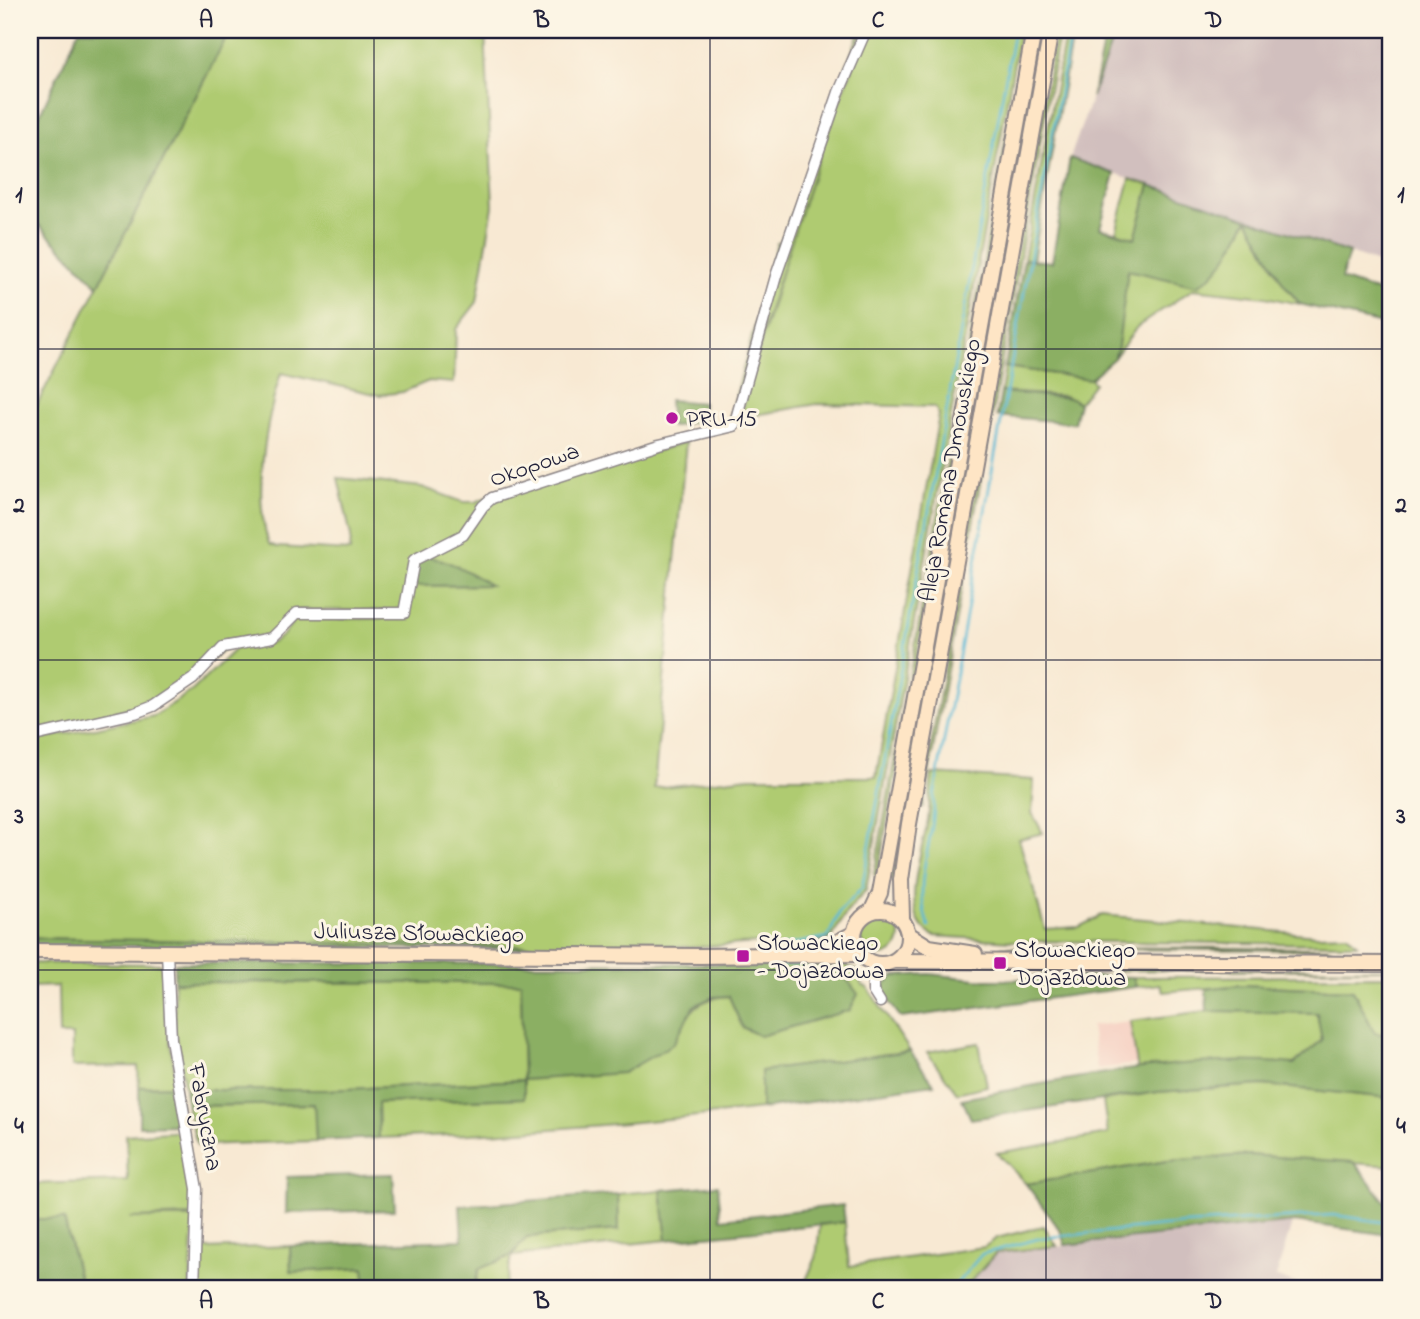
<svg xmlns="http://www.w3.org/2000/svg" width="1420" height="1319" font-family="'Indie Flower',sans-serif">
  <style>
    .built { fill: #f6d2c4 }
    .industrial { fill: #d1bfbe }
    .green { fill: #afcb71; stroke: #687656; stroke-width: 2 }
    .forest { fill: #8baf63; stroke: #56684f; stroke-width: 2 }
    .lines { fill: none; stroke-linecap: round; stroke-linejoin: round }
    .stream { stroke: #58b9d6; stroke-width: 2.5 }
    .street-casing { stroke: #8d8687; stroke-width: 13 }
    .secondary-casing { stroke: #8d8687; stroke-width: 18 }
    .street { stroke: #fff; stroke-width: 10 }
    .secondary { stroke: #fee5c5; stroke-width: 14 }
    .grid { fill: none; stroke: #22223b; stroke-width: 2; stroke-opacity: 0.55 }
    .poi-dot { fill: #b5179e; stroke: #fcf5e5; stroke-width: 2.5 }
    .labels { text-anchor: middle; stroke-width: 6; stroke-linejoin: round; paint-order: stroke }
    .poi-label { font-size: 24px; fill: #22223b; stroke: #fcf5e5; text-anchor: start }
    .street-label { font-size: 24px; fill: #22223b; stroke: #fcf5e5 }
    .neatline { fill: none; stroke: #22223b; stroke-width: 2.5 }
    .grid-label { font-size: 23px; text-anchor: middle; font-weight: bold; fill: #22223b }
  </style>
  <rect width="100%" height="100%" fill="#fcf5e5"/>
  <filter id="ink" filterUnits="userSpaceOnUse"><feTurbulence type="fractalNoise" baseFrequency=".0143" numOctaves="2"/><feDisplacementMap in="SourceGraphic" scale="14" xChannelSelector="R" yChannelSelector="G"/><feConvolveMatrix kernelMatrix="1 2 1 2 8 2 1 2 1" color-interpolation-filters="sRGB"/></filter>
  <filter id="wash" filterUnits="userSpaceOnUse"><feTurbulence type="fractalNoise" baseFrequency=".00686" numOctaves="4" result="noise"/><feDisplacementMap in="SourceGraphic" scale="28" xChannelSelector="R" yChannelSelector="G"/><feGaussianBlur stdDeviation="1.57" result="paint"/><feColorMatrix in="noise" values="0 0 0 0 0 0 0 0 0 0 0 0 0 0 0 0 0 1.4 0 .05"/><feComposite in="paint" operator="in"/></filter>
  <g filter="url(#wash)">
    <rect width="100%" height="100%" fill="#f8e9d3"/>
    <path class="built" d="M1130,1021L1136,1064L1097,1069L1091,1026Z"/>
    <g class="industrial">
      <path d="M1116,30H1390V267L1070,158Z"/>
      <path d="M1292,1223L1276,1277L1313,1289H964L996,1253Z"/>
    </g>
    <g class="green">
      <path d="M230,30H485L493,206L477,302L456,329L454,383L429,381L403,392L379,395L281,373C266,420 252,496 269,544L277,547L350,551L351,536L338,478L422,487L463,502H476L491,495L523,491L686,442L654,788L749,777H876L939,415L935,407L817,404L744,417L742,410C777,281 816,153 868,30H1020L866,890L847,912L831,939L790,948L757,943L697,947L391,945L30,938V741L154,716L193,690L237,647L272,643L283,635L295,619L401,618L406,616L411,586L489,585L417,555L401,611L298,610L271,635L236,640L194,674L150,703L30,733V418Z"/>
      <path d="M860,30H864L848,65L733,422L686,433L729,421L777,243L781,242Z"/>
      <path d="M1025,30H1029L877,878L874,874Z"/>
      <path d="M1039,30H1046L895,880L888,879Z"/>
      <path d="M1056,30H1060L923,807L920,808Z"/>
      <path d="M1066,30H1073L1033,260L1024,259Z"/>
      <path d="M1130,179L1150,185L1135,238L1116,232Z"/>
      <path d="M1248,219L1283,283L1300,304L1265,297L1193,289L1137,327L1114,358L1128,270L1198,285L1238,237Z"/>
      <path d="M1005,367L1090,379L1094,383L1079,403L1065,396L1001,392Z"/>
      <path d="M932,774L1034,780L1032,813L1043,833L1019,839L1045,929L1079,927L1102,915L1316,935L1347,934L1357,944L1012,941L934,936C894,918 926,843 929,813C930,800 930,787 932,774Z"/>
      <circle cx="880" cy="936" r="20"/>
      <path d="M1002,947L1328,948L1332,950L1003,949Z"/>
      <path d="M837,962L858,971L861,984L868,988L910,1051L761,1071V1109C634,1124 507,1134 379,1138L378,1103L523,1098V1080L327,1090H185L175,1033L174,982L521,983L523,1079L673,1044C689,1014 692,999 729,996L742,1027L760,1036L850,1010L814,968L816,964Z"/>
      <path d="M30,963L163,964L164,1006L183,1121L180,1125L171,1086L139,1087L138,1066L72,1067V1035H59L58,986L30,987Z"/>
      <path d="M1043,968L1390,969L1041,971Z"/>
      <path d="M1390,976V1035L1375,1034L1353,990L1243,985L1163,992L1160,984L1136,987L1133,977Z"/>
      <path d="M1214,1010L1317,1013L1322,1040L1294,1064L1217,1063L1138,1071L1130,1021Z"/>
      <path d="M979,1043L987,1086L957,1093L927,1052Z"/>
      <path d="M1262,1085L1390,1098V1166L1249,1155L1167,1161L1026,1184L997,1153L1108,1134L1103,1101L1158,1092Z"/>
      <path d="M315,1104L316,1141L197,1145L187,1106Z"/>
      <path d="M183,1131L193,1181L194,1216L130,1218H194L190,1289H66L81,1288L64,1219H30V1184L128,1181L126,1135Z"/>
      <path d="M661,1190L667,1240L512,1256L505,1289H474L479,1269L511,1256L527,1237L619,1230L618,1194Z"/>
      <path d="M845,1222L849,1266L984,1247L997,1238L1044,1226L1057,1246L996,1253L964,1289H802L816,1258L820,1225Z"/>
      <path d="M290,1246L291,1272L365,1268L366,1289H198L205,1249Z"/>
    </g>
    <g class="forest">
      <path d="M79,30L229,32L98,286L30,216V135Z"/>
      <path d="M1106,30H1116L1092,97Z"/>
      <path d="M1070,158L1115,174L1100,228L1135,238L1150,185L1349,253L1341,279L1390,296V326L1300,304L1283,283L1248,219C1234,243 1223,272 1197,286L1128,270L1118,346L1114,358L1090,379L1005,367L1024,259L1052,262Z"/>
      <path d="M1001,392L1072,398L1079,403L1074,423L997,416Z"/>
      <path d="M669,400L703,403L701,420L671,427Z"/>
      <path d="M416,555C443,556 468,571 490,585L411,586Z"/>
      <path d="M30,938L530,946V949L30,945Z"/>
      <path d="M175,963L816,964L815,968L843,974L858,994L850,1010L760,1036L742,1027L729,996L713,997L694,1006L673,1044L623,1073L524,1080V1098L378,1103L379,1138L316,1141L314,1104L187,1106L185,1090H327L523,1080L521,983L174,982Z"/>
      <path d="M929,974L985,980H1014L1043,975L1133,977L1136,987L901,1018L879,988L895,976Z"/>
      <path d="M1243,985L1353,990L1375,1033L1390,1035V1098L1262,1085L1158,1092L971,1119L962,1099C1069,1079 1185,1053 1294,1064L1322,1040L1317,1013L1207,1011L1206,989Z"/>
      <path d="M910,1051L934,1084L761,1109V1071Z"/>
      <path d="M171,1086L180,1125L139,1126V1087Z"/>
      <path d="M1249,1155L1354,1162L1390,1208V1235L1295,1222L1065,1245L1060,1230L1026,1184L1167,1161Z"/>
      <path d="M393,1174L395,1210L286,1213L287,1177Z"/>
      <path d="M718,1185L721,1219L843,1205L845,1222L667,1240L661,1190Z"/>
      <path d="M618,1194L619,1230L527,1237L511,1256L479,1269L474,1289H366L364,1268L291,1272L290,1246L462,1240L460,1206Z"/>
      <path d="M30,1219H64L81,1288L30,1289Z"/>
    </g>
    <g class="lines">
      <g class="stream">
        <path d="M929,927C910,878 936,844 934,796L1071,30"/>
        <path d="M783,946L828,937L840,911L862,888L1014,30"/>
        <path d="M781,965L813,963"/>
        <path d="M952,1289L982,1254L1041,1238L1184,1224L1333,1215L1390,1223"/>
      </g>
    </g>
  </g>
  <g filter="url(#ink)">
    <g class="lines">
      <defs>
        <g id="street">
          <path d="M30,737L135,713L153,706L193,679L223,647L272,638L297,613H404L414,560L463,535L483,506L492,498L659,444L734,426L776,276L839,92L866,30"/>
          <path d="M167,952L171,1039L197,1189L194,1289"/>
          <path d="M873,963V991L880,1002"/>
        </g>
        <g id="secondary">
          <circle cx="881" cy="937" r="27"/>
          <path d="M872,910L880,893L1034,30"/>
          <path d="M902,918L901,880L909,824L1051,30"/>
          <path d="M908,934L929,947L975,954"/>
          <path d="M30,951L701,956L859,954"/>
          <path d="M817,952L853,934"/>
          <path d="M895,961L1390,964"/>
        </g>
      </defs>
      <use href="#street" class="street-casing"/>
      <use href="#secondary" class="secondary-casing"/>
      <use href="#street" class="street"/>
      <use href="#secondary" class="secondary"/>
    </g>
  </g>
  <path class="grid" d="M374,30V1289M710,30V1289M1046,30V1289M30,349H1390M30,660H1390M30,970H1390"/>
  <g class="poi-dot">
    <circle cx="672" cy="418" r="7"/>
    <rect x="736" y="949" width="14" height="14" rx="3.5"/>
    <rect x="993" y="956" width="14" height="14" rx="3.5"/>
  </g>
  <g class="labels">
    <g class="poi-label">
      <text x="686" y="426">PRU-15</text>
      <text x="757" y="950">Słowackiego<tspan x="757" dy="28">- Dojazdowa</tspan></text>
      <text x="1014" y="957">Słowackiego<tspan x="1014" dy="28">Dojazdowa</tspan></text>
    </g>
    <g class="street-label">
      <text transform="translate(534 464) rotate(-19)" y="8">Okopowa</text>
      <text transform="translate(949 470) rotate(-80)" y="8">Aleja Romana Dmowskiego</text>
      <text transform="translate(419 932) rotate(1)" y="8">Juliusza Słowackiego</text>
      <text transform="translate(206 1117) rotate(80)" y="8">Fabryczna</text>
    </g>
  </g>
  <rect width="1420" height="1319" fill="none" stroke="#fcf5e5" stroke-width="77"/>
  <rect x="38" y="38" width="1344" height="1242" class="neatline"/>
  <g class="grid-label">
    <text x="206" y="27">A</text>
    <text x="542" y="27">B</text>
    <text x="878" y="27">C</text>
    <text x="1214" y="27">D</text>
    <text x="19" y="202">1</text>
    <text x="1401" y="202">1</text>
    <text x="19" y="512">2</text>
    <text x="1401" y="512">2</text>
    <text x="19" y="823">3</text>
    <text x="1401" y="823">3</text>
    <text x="19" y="1133">4</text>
    <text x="1401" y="1133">4</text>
    <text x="206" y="1308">A</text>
    <text x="542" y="1308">B</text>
    <text x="878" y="1308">C</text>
    <text x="1214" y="1308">D</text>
  </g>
</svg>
